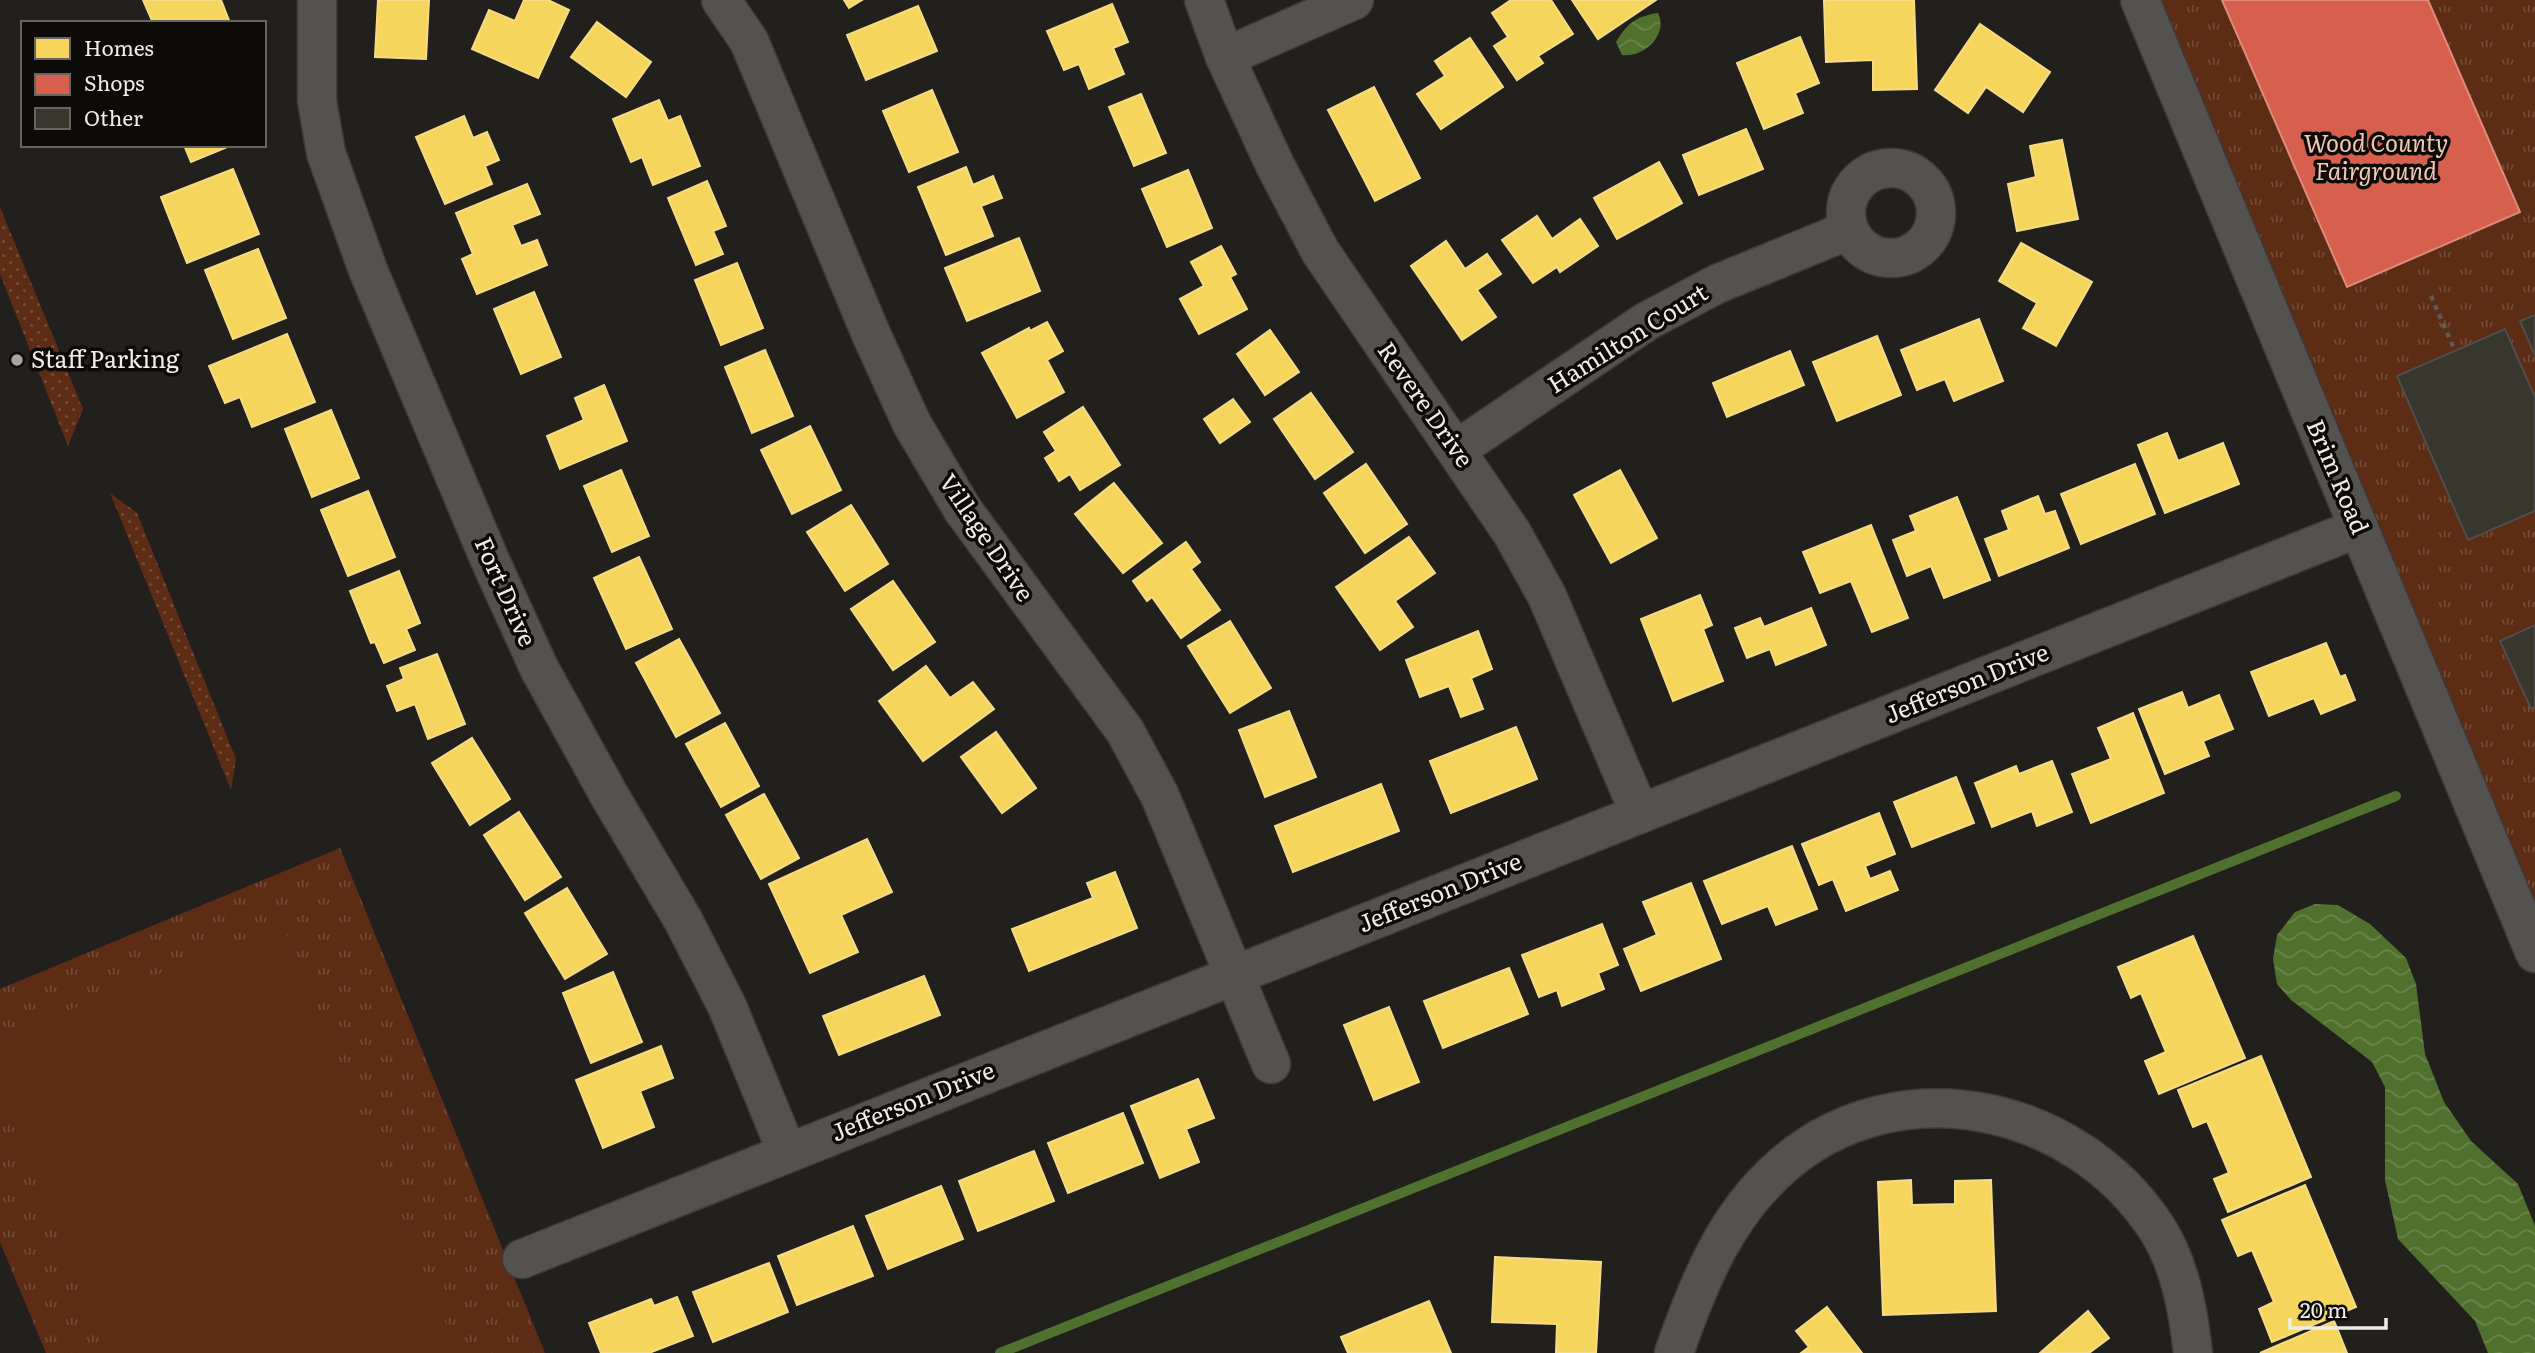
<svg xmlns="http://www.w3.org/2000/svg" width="2535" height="1353" font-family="Literata,serif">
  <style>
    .grass { fill: url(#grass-dots) }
    .park { fill: url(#park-tufts) }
    .pitch { fill: #5c2c15 }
    .water { fill: url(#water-waves) }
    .homes { fill: #f6d55c; stroke: #f4dc86; stroke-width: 2 }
    .shops { fill: #d6604d; stroke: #de8a7c; stroke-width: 2 }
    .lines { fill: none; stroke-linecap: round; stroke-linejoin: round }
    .stream { stroke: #50702e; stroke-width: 10 }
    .building { fill: #38372d; stroke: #4f4e4a; stroke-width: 2 }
    .minor-casing { stroke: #3c3b38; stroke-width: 41 }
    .path { stroke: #5c5b58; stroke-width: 4.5; stroke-dasharray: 5 5; stroke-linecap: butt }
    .minor { stroke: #54524f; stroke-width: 38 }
    .poi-dot { fill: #a8a5a1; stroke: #0c0b08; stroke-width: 2.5 }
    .labels { text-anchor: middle; stroke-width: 7; stroke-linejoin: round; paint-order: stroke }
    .park-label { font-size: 24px; font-style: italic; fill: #f2c7b5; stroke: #0c0b08 }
    .street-label { font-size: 24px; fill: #f0ede8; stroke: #0c0b08 }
    .poi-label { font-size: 24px; fill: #f0ede8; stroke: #0c0b08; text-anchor: start }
  </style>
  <defs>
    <pattern id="grass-dots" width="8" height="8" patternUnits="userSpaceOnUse" patternTransform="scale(1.75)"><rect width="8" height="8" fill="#5c2c15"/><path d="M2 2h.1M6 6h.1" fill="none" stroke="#744b37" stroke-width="1.8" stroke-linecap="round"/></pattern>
    <pattern id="park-tufts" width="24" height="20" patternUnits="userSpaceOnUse" patternTransform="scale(1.75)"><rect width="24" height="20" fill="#5c2c15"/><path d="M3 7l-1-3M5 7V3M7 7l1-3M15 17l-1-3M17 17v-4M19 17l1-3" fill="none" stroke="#744b37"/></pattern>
    <pattern id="water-waves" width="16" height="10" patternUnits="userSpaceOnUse" patternTransform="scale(1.75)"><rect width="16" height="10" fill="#50702e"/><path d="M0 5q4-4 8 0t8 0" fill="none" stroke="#6a854c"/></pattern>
  </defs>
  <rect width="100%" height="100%" fill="#22201c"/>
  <g class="grass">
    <path d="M0,207L83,409L68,446L0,274Z"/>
    <path d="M110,493L137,513L236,759L231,790Z"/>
  </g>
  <g class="park">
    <path d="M2140,0H2535V953Z"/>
    <path d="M340,848L545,1353H46L0,1242V989Z"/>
  </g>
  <path class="pitch" d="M282,924L458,1353H106L0,1092V1038Z"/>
  <g class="water">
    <path d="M1658,13C1669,35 1643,58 1622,55L1616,42C1627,23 1637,16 1658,13Z"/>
    <path d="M2315,904L2338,905L2370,924L2406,958L2416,984L2425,1054L2444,1102L2471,1141L2518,1184L2535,1226V1353H2488L2475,1321L2398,1239L2385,1180V1087L2372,1062L2291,1000L2277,984L2273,959L2277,935L2295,912Z"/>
  </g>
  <g class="homes">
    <path d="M143,0H221L230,23H153Z"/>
    <path d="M378,0H429L426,59L375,57Z"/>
    <path d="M524,0H548L569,10L538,78L472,49L489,10L515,21Z"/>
    <path d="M844,0H862L849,8Z"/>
    <path d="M1511,0H1551L1573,34L1538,56L1543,63L1517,80L1494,46L1508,37L1492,13Z"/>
    <path d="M1572,0H1656L1598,39Z"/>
    <path d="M1824,0H1914L1917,89L1873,90V60L1826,62Z"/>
    <path d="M1112,4L1128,42L1113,48L1124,74L1089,89L1079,64L1064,70L1047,31Z"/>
    <path d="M918,6L937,51L866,80L847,35Z"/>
    <path d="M597,22L651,62L626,97L571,57Z"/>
    <path d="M1980,24L2050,72L2023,112L1986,87L1968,113L1935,90Z"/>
    <path d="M1800,37L1819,83L1795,93L1803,113L1764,129L1737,63Z"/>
    <path d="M1470,38L1503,87L1441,129L1417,94L1445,76L1435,61Z"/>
    <path d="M1374,87L1420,178L1375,201L1328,110Z"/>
    <path d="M932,90L958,152L909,172L883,111Z"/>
    <path d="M1141,94L1166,153L1134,166L1109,107Z"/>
    <path d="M659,100L668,121L680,116L700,166L653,185L642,157L631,162L613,119Z"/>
    <path d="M464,116L473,138L487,132L499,160L485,166L492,184L445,204L416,137Z"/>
    <path d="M1746,129L1763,169L1699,195L1683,155Z"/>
    <path d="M2062,140L2078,219L2017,231L2008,184L2036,177L2030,146Z"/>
    <path d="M184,145H232L191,162Z"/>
    <path d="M1659,162L1682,203L1617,239L1594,198Z"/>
    <path d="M966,167L973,185L993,176L1002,198L981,206L993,236L946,255L918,187Z"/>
    <path d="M233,169L259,234L187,263L161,197Z"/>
    <path d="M1188,170L1212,228L1167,247L1142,189Z"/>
    <path d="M707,181L726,226L713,231L723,254L696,265L668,198Z"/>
    <path d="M527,184L540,214L512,225L521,246L537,240L547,265L477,294L462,259L473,254L456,213Z"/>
    <path d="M1537,216L1552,239L1580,219L1598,246L1560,272L1557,267L1533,283L1502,240Z"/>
    <path d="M1019,238L1040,291L967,321L945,268Z"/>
    <path d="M1446,241L1465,269L1487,254L1501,274L1477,290L1496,317L1462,340L1411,266Z"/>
    <path d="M2021,243L2092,282L2056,346L2023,328L2037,303L1999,281Z"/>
    <path d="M1221,246L1236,274L1230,277L1247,309L1199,334L1180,299L1204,286L1191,262Z"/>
    <path d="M258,249L286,318L233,339L205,270Z"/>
    <path d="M737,263L763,328L721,345L695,280Z"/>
    <path d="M534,292L561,357L521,374L494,309Z"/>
    <path d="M1979,319L2003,381L1954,401L1945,379L1917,390L1901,350Z"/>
    <path d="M1047,322L1063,351L1047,360L1064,392L1017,418L982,353L1029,328L1030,331Z"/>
    <path d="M1270,330L1299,372L1265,395L1237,354Z"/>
    <path d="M287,334L315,402L252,427L240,397L225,403L209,366Z"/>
    <path d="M1877,336L1901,395L1837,421L1813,362Z"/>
    <path d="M765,350L793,416L752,433L725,367Z"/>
    <path d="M1790,351L1804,385L1727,417L1713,383Z"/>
    <path d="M604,385L627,441L560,469L547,436L584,420L575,398Z"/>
    <path d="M1311,393L1353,452L1315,479L1274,419Z"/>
    <path d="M1233,399L1250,422L1220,443L1204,419Z"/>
    <path d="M1083,407L1120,465L1080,490L1070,474L1059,481L1045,458L1056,451L1044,432Z"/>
    <path d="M331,410L359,478L312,497L285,429Z"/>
    <path d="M810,426L841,490L792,514L761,450Z"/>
    <path d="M2167,433L2178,461L2223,443L2239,484L2165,513L2138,445Z"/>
    <path d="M1366,464L1407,524L1365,553L1324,493Z"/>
    <path d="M2135,464L2155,514L2081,544L2061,494Z"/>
    <path d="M621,470L649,536L612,552L584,486Z"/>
    <path d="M1620,470L1657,538L1611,563L1574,495Z"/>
    <path d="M1114,483L1162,543L1123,573L1075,514Z"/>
    <path d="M368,491L395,557L348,576L321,510Z"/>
    <path d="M2038,496L2045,514L2055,511L2069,548L1999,576L1985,539L2009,530L2002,511Z"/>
    <path d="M1957,497L1990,580L1944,598L1931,566L1907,576L1893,540L1916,531L1910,516Z"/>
    <path d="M851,505L888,564L845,591L807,532Z"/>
    <path d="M1871,525L1908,618L1872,632L1851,581L1820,593L1803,552Z"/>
    <path d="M1409,537L1435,573L1395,601L1413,627L1380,650L1336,587Z"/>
    <path d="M1186,542L1200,562L1191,569L1220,610L1181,638L1152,597L1147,601L1133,581Z"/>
    <path d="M639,557L672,629L626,649L594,578Z"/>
    <path d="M399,571L420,623L406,629L415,650L384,663L375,642L371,643L350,591Z"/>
    <path d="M893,581L935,642L893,670L851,609Z"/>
    <path d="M1700,595L1712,625L1703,629L1723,681L1673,701L1641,619Z"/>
    <path d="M1811,608L1826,645L1776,665L1770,649L1747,658L1735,628L1760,618L1764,627Z"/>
    <path d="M1230,621L1271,688L1230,713L1188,646Z"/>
    <path d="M1478,631L1492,669L1471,678L1483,709L1461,717L1449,686L1420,697L1406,660Z"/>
    <path d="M679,639L720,713L676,737L636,663Z"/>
    <path d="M2326,643L2340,677L2345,675L2355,700L2321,714L2314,698L2269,716L2251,672Z"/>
    <path d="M437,654L465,724L428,739L415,704L397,711L387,686L404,679L400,668Z"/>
    <path d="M926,666L950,698L973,682L994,709L923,761L879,701Z"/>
    <path d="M2182,692L2188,708L2219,695L2233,729L2203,741L2209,756L2165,774L2139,709Z"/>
    <path d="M1289,711L1316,777L1265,797L1239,730Z"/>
    <path d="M2133,713L2164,793L2091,823L2072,774L2111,759L2098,728Z"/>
    <path d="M725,723L759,786L721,807L686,744Z"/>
    <path d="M1516,727L1537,779L1451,813L1430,761Z"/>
    <path d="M996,732L1036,788L1002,813L961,757Z"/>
    <path d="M472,738L510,799L470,825L432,763Z"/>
    <path d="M2052,761L2072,812L2037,826L2032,811L1992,827L1975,783L2016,766L2019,774Z"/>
    <path d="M1956,777L1974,823L1912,847L1894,802Z"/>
    <path d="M1381,784L1399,831L1293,872L1275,826Z"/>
    <path d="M764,794L799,858L761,879L726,815Z"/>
    <path d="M519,812L561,877L525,900L484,835Z"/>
    <path d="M1879,813L1895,854L1865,866L1870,879L1890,871L1898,890L1846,911L1833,879L1819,885L1802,844Z"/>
    <path d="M867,839L892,892L841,915L858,952L810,973L769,884Z"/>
    <path d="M1792,846L1817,909L1776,925L1768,906L1722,924L1704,881Z"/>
    <path d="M1115,872L1137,928L1029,971L1012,929L1093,898L1087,883Z"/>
    <path d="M1691,883L1721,959L1641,991L1624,949L1657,935L1643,902Z"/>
    <path d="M567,888L607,954L565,979L525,913Z"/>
    <path d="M1602,924L1618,965L1598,973L1604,989L1562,1006L1557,990L1539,997L1522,955Z"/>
    <path d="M2193,936L2245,1058L2159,1094L2145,1061L2166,1052L2141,993L2131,998L2118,967Z"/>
    <path d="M1509,968L1528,1014L1443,1048L1424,1001Z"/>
    <path d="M613,972L642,1042L591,1063L563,993Z"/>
    <path d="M924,976L940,1015L839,1055L823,1016Z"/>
    <path d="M1389,1007L1419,1082L1374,1100L1344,1025Z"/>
    <path d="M661,1046L673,1078L640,1091L654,1127L603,1148L576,1080Z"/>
    <path d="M2261,1056L2311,1177L2228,1212L2214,1179L2229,1173L2207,1121L2193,1127L2178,1090Z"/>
    <path d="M1198,1079L1214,1118L1186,1129L1199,1162L1160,1178L1131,1106Z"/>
    <path d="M1123,1113L1143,1163L1068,1193L1048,1143Z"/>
    <path d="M1034,1151L1054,1201L978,1231L959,1181Z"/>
    <path d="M1911,1180L1912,1205L1955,1204V1181L1991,1180L1996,1311L1883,1315L1878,1182Z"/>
    <path d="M2305,1185L2356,1307L2272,1342L2259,1309L2274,1302L2252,1250L2238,1256L2222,1220Z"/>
    <path d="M941,1186L963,1239L888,1269L866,1216Z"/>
    <path d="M853,1226L873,1276L797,1305L778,1256Z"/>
    <path d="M1495,1257L1601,1262L1596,1353H1556L1557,1324L1492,1322Z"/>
    <path d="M769,1263L788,1312L713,1342L693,1292Z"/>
    <path d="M677,1297L693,1336L649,1353H601L589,1323L651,1299L654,1306Z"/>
    <path d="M1429,1301L1451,1353H1348L1341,1337Z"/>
    <path d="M1827,1307L1862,1353H1801L1809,1347L1796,1331Z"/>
    <path d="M2088,1311L2109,1338L2089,1353H2040Z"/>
    <path d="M2334,1321L2347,1353H2260Z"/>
  </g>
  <path class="shops" d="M2222,0H2428L2520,212L2347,287Z"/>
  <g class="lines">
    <path class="stream" d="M1000,1353L2396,796"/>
  </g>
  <g class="building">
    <path d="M2535,315V356L2520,321Z"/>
    <path d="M2505,329L2535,397V511L2468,540L2397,376Z"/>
    <path d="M2535,625V707L2531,709L2500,641Z"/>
  </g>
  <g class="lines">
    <defs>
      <g id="minor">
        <path d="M317,0V101L326,153L368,270L489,558L539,668L609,795L683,920L727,1006L787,1152"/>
        <path d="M721,0L749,41L871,334L912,424L963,510L1125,731L1160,796L1271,1064"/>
        <path d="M1204,0L1225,57L1275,165L1320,251L1512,533L1547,596L1640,814"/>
        <path d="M2140,0L2535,953"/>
        <path d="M1225,57L1354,0"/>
        <circle cx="1891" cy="213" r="45"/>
        <path d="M1456,450L1647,321L1717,284L1849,230"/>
        <path d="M522,1259L2358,528"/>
        <path d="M1674,1353C1698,1284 1725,1216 1781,1167C1896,1065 2074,1103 2156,1227C2180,1264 2188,1309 2193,1353"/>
      </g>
    </defs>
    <use href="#minor" class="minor-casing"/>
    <path class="path" d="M2431,296L2455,351"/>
    <use href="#minor" class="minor"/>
  </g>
  <circle class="poi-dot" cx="17" cy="360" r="7"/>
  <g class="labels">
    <g class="park-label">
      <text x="2376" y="152">Wood County<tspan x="2376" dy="28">Fairground</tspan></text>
    </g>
    <g class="street-label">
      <text transform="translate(1628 339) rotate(-32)" y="8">Hamilton Court</text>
      <text transform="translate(1425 405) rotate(55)" y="8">Revere Drive</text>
      <text transform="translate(2337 477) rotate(67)" y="8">Brim Road</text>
      <text transform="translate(986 538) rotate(56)" y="8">Village Drive</text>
      <text transform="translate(505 592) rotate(66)" y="8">Fort Drive</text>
      <text transform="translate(1967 684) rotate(-22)" y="8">Jefferson Drive</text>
      <text transform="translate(1440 893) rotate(-22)" y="8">Jefferson Drive</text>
      <text transform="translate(913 1102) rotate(-22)" y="8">Jefferson Drive</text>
    </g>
    <g class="poi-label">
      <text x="31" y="368">Staff Parking</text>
    </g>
  </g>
  <rect x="21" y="21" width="245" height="126" fill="#0c0b08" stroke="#676562" stroke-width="2"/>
  <rect x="35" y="38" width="35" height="21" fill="#f6d55c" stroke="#676562" stroke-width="2"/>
  <text x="84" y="56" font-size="21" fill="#f0ede8">Homes</text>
  <rect x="35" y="74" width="35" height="21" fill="#d6604d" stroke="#676562" stroke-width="2"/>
  <text x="84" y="91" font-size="21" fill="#f0ede8">Shops</text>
  <rect x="35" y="108" width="35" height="21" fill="#38372d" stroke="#676562" stroke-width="2"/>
  <text x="84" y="126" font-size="21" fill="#f0ede8">Other</text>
  <path d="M2290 1318v10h96v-10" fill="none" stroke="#f0ede8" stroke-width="3.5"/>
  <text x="2300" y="1318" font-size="21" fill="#f0ede8" stroke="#0c0b08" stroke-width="5" paint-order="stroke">20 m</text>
</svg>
